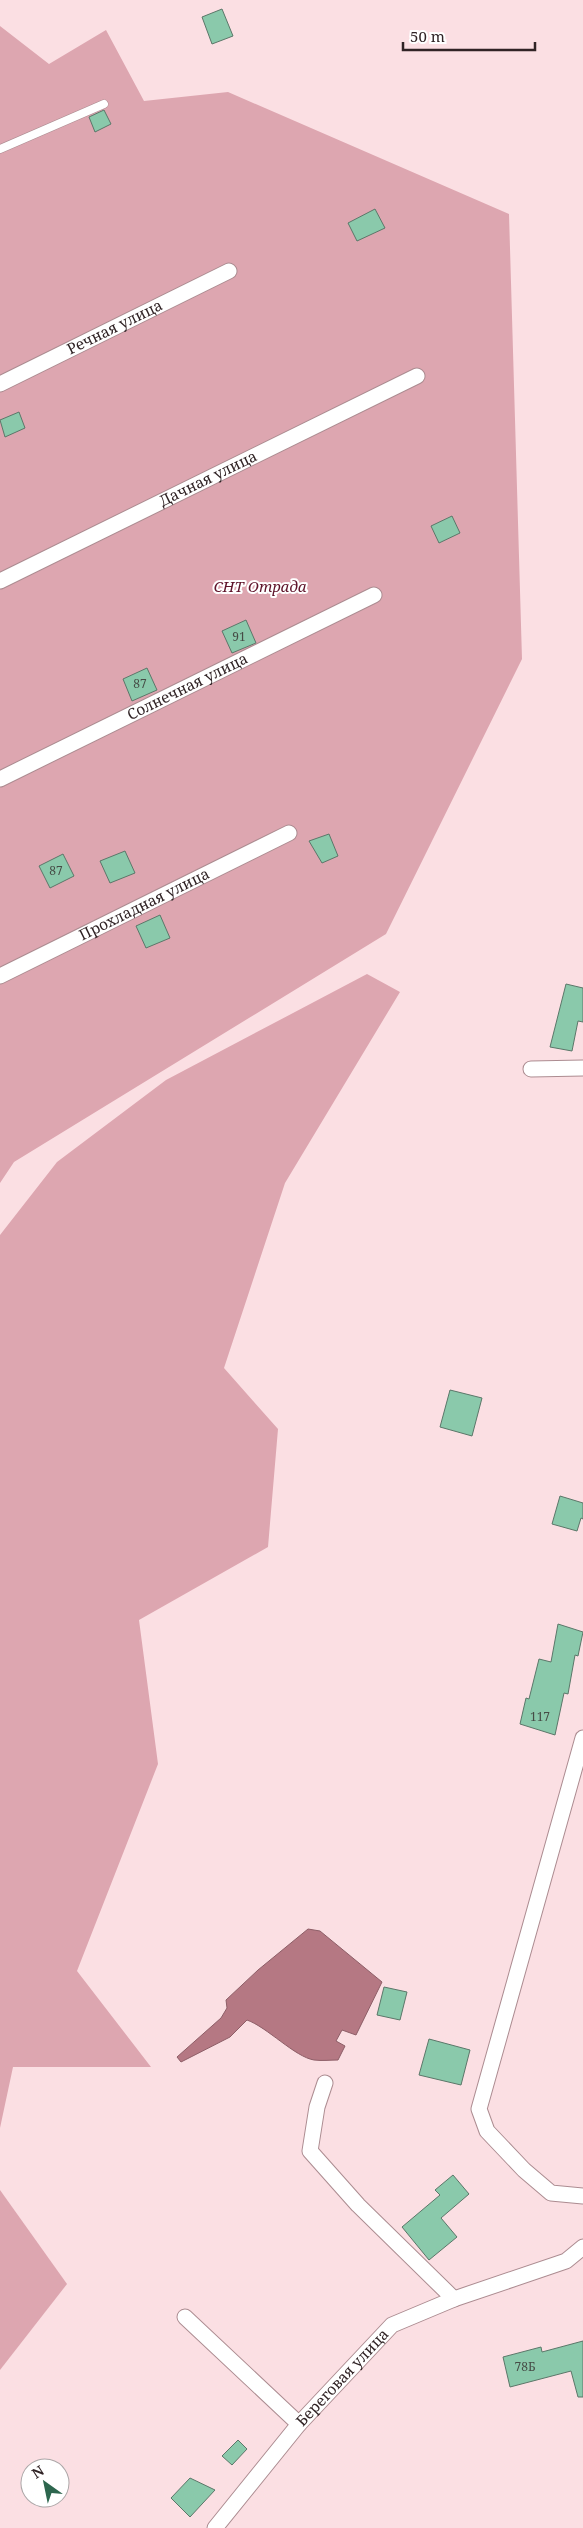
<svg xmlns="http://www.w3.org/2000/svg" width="583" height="2528" font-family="'Noto Serif',serif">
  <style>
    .green { fill: #dda6b0 }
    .water { fill: #b57883; stroke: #8d5e67 }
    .building { fill: #8ac9ab; stroke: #5b7769 }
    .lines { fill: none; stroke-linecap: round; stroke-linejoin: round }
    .lane-casing { stroke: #ac8c91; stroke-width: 9 }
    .street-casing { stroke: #ac8c91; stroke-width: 17 }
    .lane { stroke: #fff; stroke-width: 8 }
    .street { stroke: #fff; stroke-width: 15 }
    .labels { text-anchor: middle; stroke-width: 4; stroke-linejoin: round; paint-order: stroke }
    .number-label { font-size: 12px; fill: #464c46 }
    .street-label { font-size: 15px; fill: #302325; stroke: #fff }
    .park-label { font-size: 15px; font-style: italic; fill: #5f142b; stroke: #fff }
  </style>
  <rect width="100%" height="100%" fill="#fbdfe3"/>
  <g class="green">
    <path d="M0,26L49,64L106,30L144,101L228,92L509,214L522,659L386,934L14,1162L0,1183Z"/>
    <path d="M367,974L400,992L285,1183L224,1368L278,1429L268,1547L139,1620L158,1764L77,1971L151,2067H13L0,2128V1235L57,1162L166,1080Z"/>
    <path d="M0,2190L67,2284L0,2370Z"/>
  </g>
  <path class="water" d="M308,1929L320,1931L382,1982L356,2035L342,2030L336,2041L345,2046L338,2060C330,2060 322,2061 314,2060C295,2057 267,2027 247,2020L230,2037L181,2062L177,2057L221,2018L227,2008L226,2000L258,1970Z"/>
  <g class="building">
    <path d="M222,9L233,36L212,44L202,17Z"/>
    <path d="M104,110L111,124L95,132L89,117Z"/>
    <path d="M375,209L385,228L357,241L348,223Z"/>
    <path d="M19,412L25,428L5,437L0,420Z"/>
    <path d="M452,516L460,533L439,543L431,526Z"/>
    <path d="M246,620L256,643L232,653L222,631Z"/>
    <path d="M147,668L157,690L132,701L123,679Z"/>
    <path d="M329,834L338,856L322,863L309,841Z"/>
    <path d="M125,851L135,873L110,883L100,861Z"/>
    <path d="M63,854L74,876L50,888L39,866Z"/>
    <path d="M160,915L170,938L146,948L136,926Z"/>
    <path d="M566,984L583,988V1022L578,1021L572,1051L550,1047Z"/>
    <path d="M450,1390L482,1398L472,1436L440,1427Z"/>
    <path d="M560,1496L583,1503V1519L581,1518L577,1531L552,1524Z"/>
    <path d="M558,1624L583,1632L578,1656L575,1655L568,1694L564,1693L555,1735L520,1724L526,1698L529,1699L539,1659L551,1662Z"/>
    <path d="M384,1987L407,1992L400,2020L377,2015Z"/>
    <path d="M429,2039L470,2050L461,2085L419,2075Z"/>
    <path d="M453,2175L469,2194L441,2218L457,2237L429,2260L402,2227L440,2195L435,2190Z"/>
    <path d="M583,2341V2397H578L571,2371L510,2387L503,2357L541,2347L542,2352Z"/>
    <path d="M238,2440L247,2449L232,2465L222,2456Z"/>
    <path d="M190,2478L215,2490L190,2517L171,2498Z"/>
  </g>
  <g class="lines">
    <defs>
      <path id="lane" d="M0,149L104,104"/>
      <g id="street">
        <path id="s1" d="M0,384L229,271"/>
        <path id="s2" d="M0,581L417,376"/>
        <path id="s3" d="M0,779L374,595"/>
        <path id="s4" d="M0,976L289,833"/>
        <path d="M531,1069L583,1068"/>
        <path d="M583,1738L479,2109L487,2131L524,2170L551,2193L583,2196"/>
        <path d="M325,2083L317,2107L310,2151L358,2205L454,2299"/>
        <path id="s5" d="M185,2317L299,2424L392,2325L454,2299L566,2261L583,2247"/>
        <path d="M215,2528L299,2424"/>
      </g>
    </defs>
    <use href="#lane" class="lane-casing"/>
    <use href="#street" class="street-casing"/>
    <use href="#lane" class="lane"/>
    <use href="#street" class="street"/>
  </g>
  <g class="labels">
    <g class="number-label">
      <text x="239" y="641">91</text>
      <text x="140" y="688">87</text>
      <text x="56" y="875">87</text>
      <text x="540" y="1721">117</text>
      <text x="525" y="2371">78Б</text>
    </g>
    <g class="street-label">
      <text dy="5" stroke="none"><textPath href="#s1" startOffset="128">Речная улица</textPath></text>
      <text dy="5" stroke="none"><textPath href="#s2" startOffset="232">Дачная улица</textPath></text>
      <text dy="5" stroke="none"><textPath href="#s3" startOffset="209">Солнечная улица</textPath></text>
      <text dy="5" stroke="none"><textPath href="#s4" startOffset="161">Прохладная улица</textPath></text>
      <text dy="5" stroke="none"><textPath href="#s5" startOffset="220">Береговая улица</textPath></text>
    </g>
    <g class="park-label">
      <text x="260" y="592">СНТ Отрада</text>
    </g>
  </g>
  <g transform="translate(45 2483) rotate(327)"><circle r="24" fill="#ffffff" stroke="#aca7a8"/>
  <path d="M0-4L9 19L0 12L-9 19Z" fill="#2d664e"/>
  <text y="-8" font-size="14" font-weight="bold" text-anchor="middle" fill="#302325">N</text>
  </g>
  <path d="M403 42v8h132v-8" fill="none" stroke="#302325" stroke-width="2.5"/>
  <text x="410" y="42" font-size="15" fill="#302325" stroke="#ffffff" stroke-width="4" paint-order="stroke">50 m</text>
</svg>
